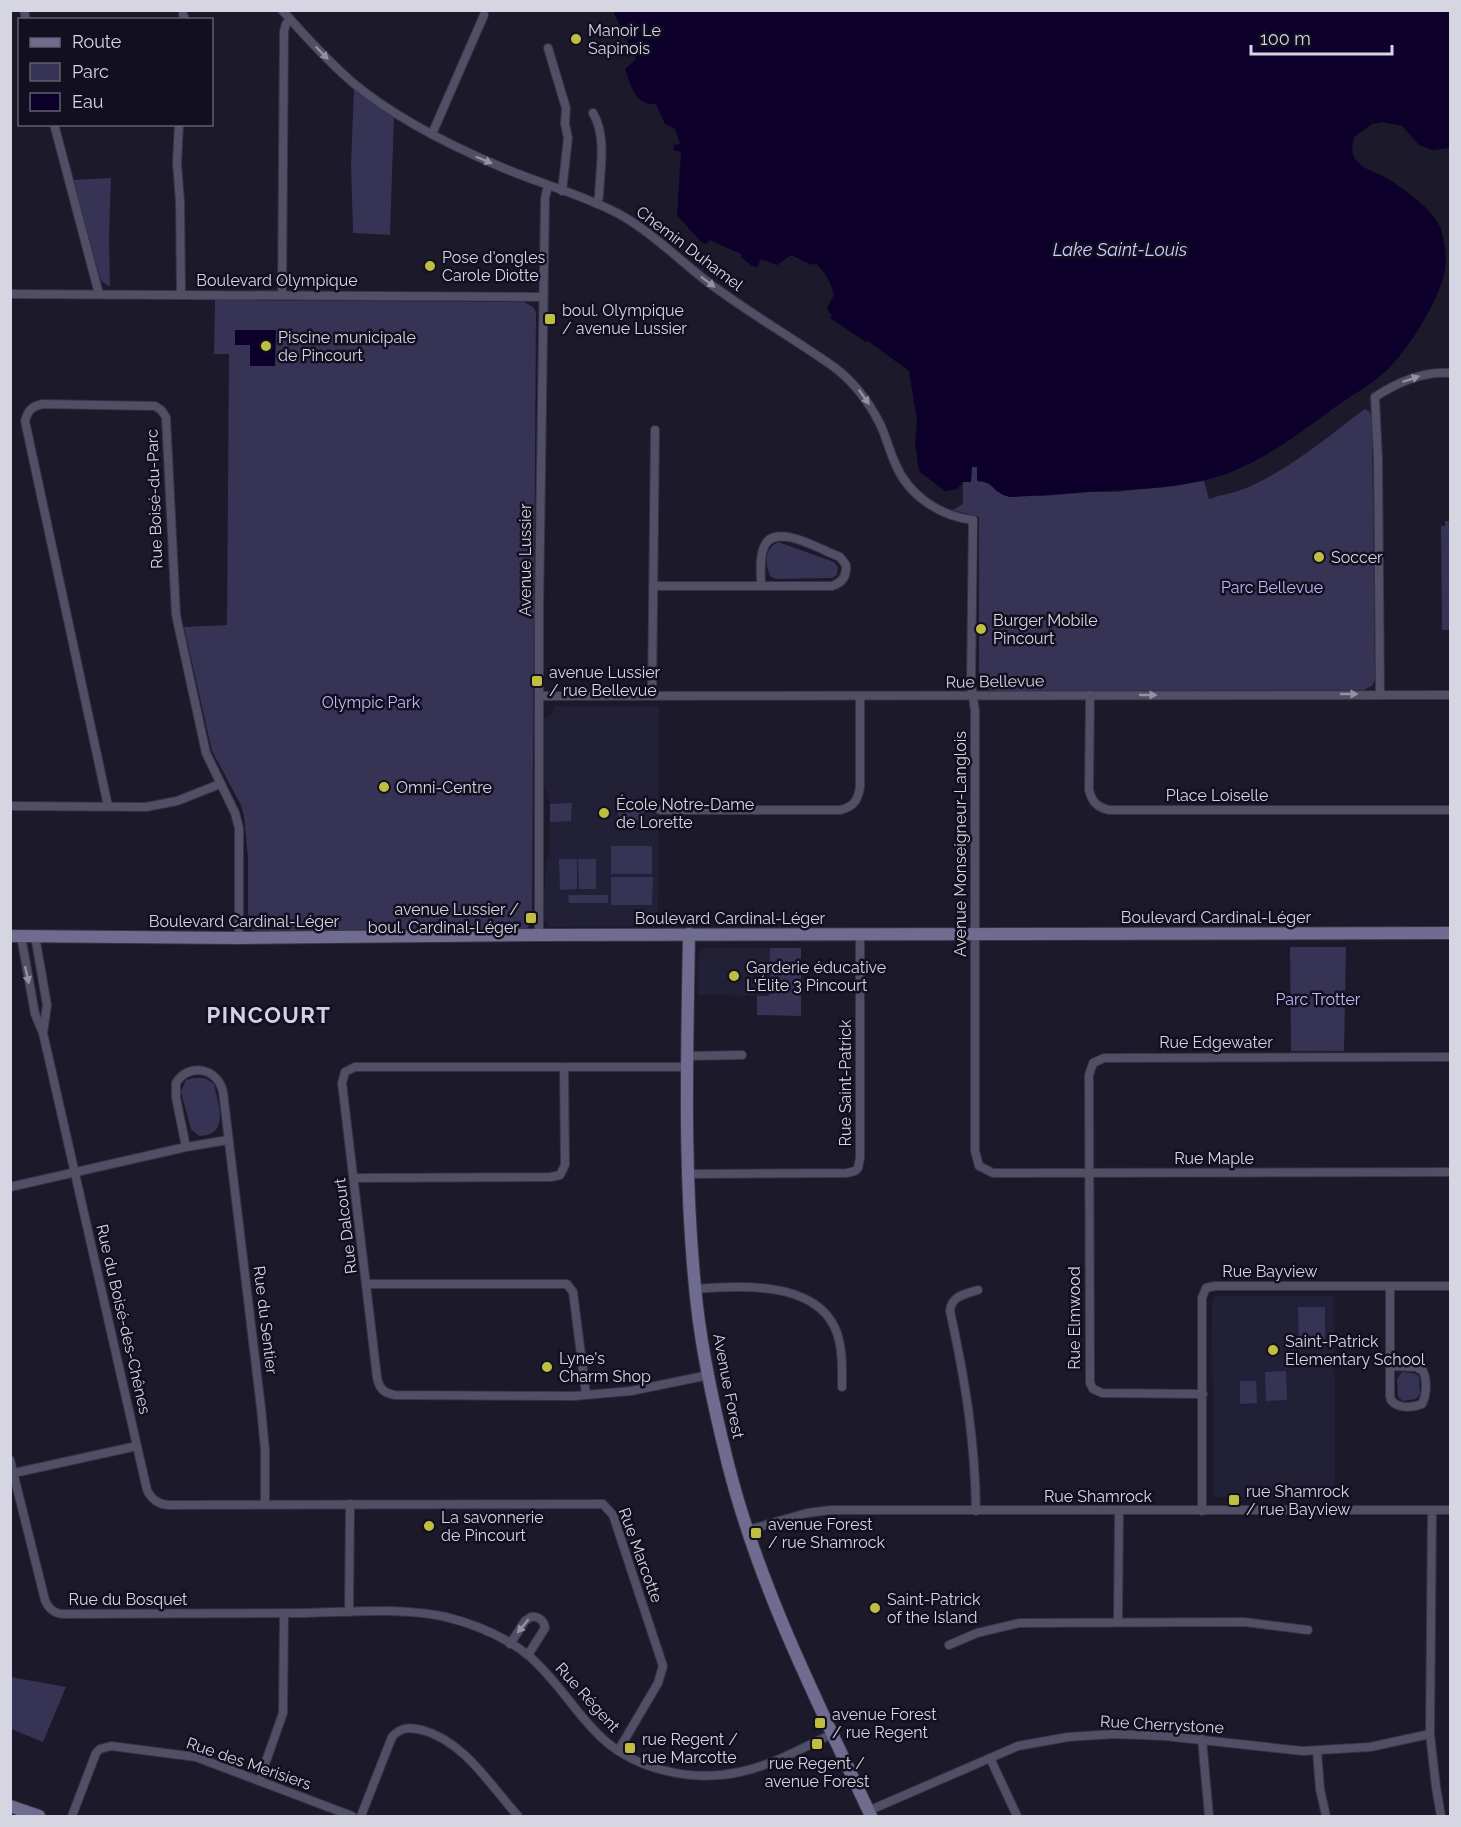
<svg xmlns="http://www.w3.org/2000/svg" width="1461" height="1827" font-family="Raleway,sans-serif">
  <style>
    .built { fill: #222037 }
    .green { fill: #373354 }
    .water { fill: #0d012b }
    .lines { fill: none; stroke-linecap: round; stroke-linejoin: round }
    .street-casing { stroke: #353344; stroke-width: 10 }
    .secondary-casing { stroke: #353344; stroke-width: 14 }
    .street { stroke: #504f65; stroke-width: 8 }
    .secondary { stroke: #6f6c90; stroke-width: 12 }
    .oneway { fill: #9392a4 }
    .poi-dot { fill: #c0be40; stroke: #121020; stroke-width: 2 }
    .labels { text-anchor: middle; stroke-width: 5; stroke-linejoin: round; paint-order: stroke }
    .poi-label { font-size: 16px; fill: #d6d6e2; stroke: #121020; text-anchor: start }
    .street-label { font-size: 16px; fill: #d6d6e2; stroke: #121020 }
    .park-label { font-size: 16px; fill: #beb9f9; stroke: #121020 }
    .water-label { font-size: 18px; font-style: italic; fill: #cfccfd; stroke: #121020 }
    .district-label { font-size: 22px; font-weight: bold; letter-spacing: 1.5px; fill: #d3d1ea; stroke: #121020 }
  </style>
  <rect width="100%" height="100%" fill="#1b192a"/>
  <g class="built">
    <path d="M659,706L658,917L661,923L637,926L553,927L548,925L543,917L546,861L549,855L550,804L543,780L544,718L552,715L555,706Z"/>
    <path d="M705,948H770L769,996L698,995V958L700,951Z"/>
    <path d="M1215,1296H1334L1335,1497H1218L1213,1494L1212,1301Z"/>
  </g>
  <g class="green">
    <path d="M354,88L385,112L394,116L390,235L353,233L351,165Z"/>
    <path d="M111,178L109,237L110,287L101,281L73,180Z"/>
    <path d="M215,300L524,302L533,307L536,312L532,921L526,930L258,931L251,930L248,925V858L244,816L241,805L212,751L184,627L227,625L229,354H214Z"/>
    <path d="M1365,409L1370,412L1372,418L1375,680L1372,686L1364,690L1004,691C993,691 984,691 979,680V517L953,510L963,504V482L971,467H977L980,481L989,483L997,492L1043,496L1089,492H1117L1204,481L1209,499C1220,495 1233,493 1244,489C1288,471 1327,437 1365,409Z"/>
    <path d="M1445,521H1450V630H1442L1441,526H1445Z"/>
    <path d="M778,542L834,562L838,567L837,575L832,578L776,579L770,576C765,563 764,549 778,542Z"/>
    <path d="M617,801H632L645,804V811L638,821L622,822L616,809Z"/>
    <path d="M572,803L571,821L550,822V804Z"/>
    <rect x="611" y="846" width="41" height="28"/>
    <path d="M559,859H577V889L560,890Z"/>
    <path d="M578,859H596V889H579Z"/>
    <path d="M611,877H653L652,905H611Z"/>
    <path d="M568,895H608V903H569Z"/>
    <path d="M1290,947H1346L1344,1051H1291Z"/>
    <path d="M770,948H801V1016L757,1015V996H769Z"/>
    <path d="M193,1078H205L214,1084C218,1105 231,1135 199,1136L191,1129L183,1100L181,1091L186,1080Z"/>
    <path d="M1298,1307H1325V1344H1299Z"/>
    <path d="M1286,1371L1287,1400L1266,1401L1265,1372Z"/>
    <path d="M1402,1372L1413,1373L1419,1376L1420,1394L1416,1399L1403,1401L1398,1397L1397,1379Z"/>
    <path d="M1240,1381H1256L1257,1403L1240,1404Z"/>
    <path d="M11,1677L66,1687L43,1742L11,1729Z"/>
  </g>
  <g class="water">
    <path d="M613,11H1450V148L1432,150L1419,145L1402,126L1382,122L1372,124L1354,137C1353,143 1350,152 1355,159C1362,169 1375,172 1385,177C1402,187 1434,210 1441,229C1445,242 1447,256 1445,269C1440,299 1411,345 1390,367C1373,384 1350,396 1331,410C1292,439 1252,469 1205,480C1166,490 1126,489 1087,492C1061,494 1036,496 1010,497C994,494 994,481 977,481V467H972L971,482H963L957,489L945,491L920,472L918,466L915,442L917,420L909,371L868,341L866,342L830,318L832,316L827,308L834,295C831,282 825,272 815,263L811,265L791,255L777,265L761,259L757,267L752,266L741,257V254L710,240L706,244L701,242L677,215L681,152L673,150L674,145L680,144L675,129L665,124L656,104C635,106 631,85 625,69L636,59Z"/>
    <path d="M235,330H276L275,366H250V345H235Z"/>
  </g>
  <g class="lines">
    <defs>
      <g id="street">
        <path d="M24,10L26,20"/>
        <path d="M282,10C304,35 327,60 352,82C395,118 449,145 501,167C540,184 582,194 619,214C653,233 679,260 709,283C749,313 793,338 834,367C854,382 868,400 880,424C886,436 889,450 895,463C908,495 939,516 973,520L971,683L975,711V1151L979,1166L993,1173L1450,1172"/>
        <path d="M183,14L185,20"/>
        <path d="M548,48L566,108L565,124L568,138L562,191"/>
        <path d="M593,113C607,137 600,169 599,196L597,204"/>
        <path d="M54,124L99,294"/>
        <path d="M179,124L177,163L180,202L181,295"/>
        <path d="M432,134L484,15"/>
        <path d="M10,294L543,297"/>
        <path d="M282,295L284,31L286,24L290,19"/>
        <path d="M653,586H832C842,583 847,576 846,565L840,557L835,555C818,548 773,522 764,547C759,558 761,573 761,585"/>
        <path d="M1090,695L1089,790C1092,802 1097,807 1109,810H1450"/>
        <path d="M1380,695L1378,459L1375,397C1398,382 1423,371 1450,373"/>
        <path d="M539,696L1450,695"/>
        <path d="M652,696L655,430"/>
        <path d="M10,806L146,807L177,801L220,784"/>
        <path d="M108,806L25,421C28,410 32,406 43,404L155,406L161,410L166,417L176,615L206,753L235,813L239,828V938"/>
        <path d="M660,810H840C854,807 858,800 860,787V696"/>
        <path d="M539,935V609L545,198L548,186"/>
        <path d="M21,936L35,1014L43,1033L147,1490C152,1500 158,1504 168,1505L603,1504L613,1515L663,1666L658,1683L618,1751"/>
        <path d="M35,936L47,1005L43,1033"/>
        <path d="M688,1056L742,1055"/>
        <path d="M688,1067H355L345,1072L342,1083L377,1377C379,1388 383,1393 395,1395L574,1396L631,1391L709,1375"/>
        <path d="M186,1147L176,1098V1083C189,1062 218,1068 223,1092L261,1408L265,1450V1504"/>
        <path d="M688,1174L847,1173L855,1171L858,1168L860,1158V934"/>
        <path d="M355,1178L551,1177L560,1175L565,1165L564,1067"/>
        <path d="M10,1187L186,1147L228,1140"/>
        <path d="M367,1284H567L573,1292L586,1394"/>
        <path d="M1390,1286V1396L1391,1400C1398,1409 1412,1408 1422,1404C1427,1394 1427,1380 1423,1371L1416,1367L1390,1366"/>
        <path d="M695,1289C739,1286 813,1280 835,1328C843,1346 842,1368 842,1387"/>
        <path d="M1203,1394L1102,1393L1093,1389L1090,1383L1089,1075L1093,1063L1104,1058L1450,1057"/>
        <path d="M10,1460L45,1600C49,1610 55,1614 65,1614C145,1614 226,1613 306,1613C351,1612 401,1607 446,1617C474,1624 505,1637 528,1655C554,1677 571,1706 594,1730C629,1769 690,1783 740,1772C773,1765 802,1748 832,1734"/>
        <path d="M14,1473L137,1446"/>
        <path d="M1432,1510L1430,1734L1436,1787L1441,1816"/>
        <path d="M976,1511C975,1440 965,1379 950,1311C951,1296 965,1294 978,1290"/>
        <path d="M1202,1511V1298L1206,1288L1215,1286H1450"/>
        <path d="M748,1530L807,1513L831,1510H1450"/>
        <path d="M349,1612L350,1504"/>
        <path d="M1118,1621L1119,1511"/>
        <path d="M510,1644L525,1621L531,1617C539,1616 544,1621 545,1628L528,1655"/>
        <path d="M949,1645L977,1633L1019,1623L1244,1622L1308,1630"/>
        <path d="M1202,1739L1209,1816"/>
        <path d="M1317,1751L1320,1789L1326,1816"/>
        <path d="M990,1758L1017,1816"/>
        <path d="M259,1781L283,1713L284,1613"/>
        <path d="M868,1811L1018,1746L1068,1737L1114,1734L1165,1736L1303,1751L1370,1747L1430,1734"/>
        <path d="M72,1816L96,1753L100,1749L111,1746L196,1757L352,1816"/>
        <path d="M361,1816L392,1737C401,1727 409,1727 422,1730C464,1741 490,1785 518,1816"/>
      </g>
      <g id="secondary">
        <path d="M689,934C687,1058 683,1183 697,1306C703,1359 715,1412 728,1464C759,1587 817,1701 871,1816"/>
        <path d="M10,936L239,938L539,935L1450,933"/>
        <path d="M10,1806L39,1816"/>
      </g>
    </defs>
    <use href="#street" class="street-casing"/>
    <use href="#secondary" class="secondary-casing"/>
    <use href="#street" class="street"/>
    <use href="#secondary" class="secondary"/>
  </g>
  <defs><path id="oneway-solid" d="M-6-.8H1V-3.2L6.5 0L1 3.2V.8H-6Z" transform="scale(1.5)"/></defs>
  <g class="oneway">
    <use href="#oneway-solid" transform="translate(322 53) rotate(46)"/>
    <use href="#oneway-solid" transform="translate(484 160) rotate(23)"/>
    <use href="#oneway-solid" transform="translate(708 282) rotate(37)"/>
    <use href="#oneway-solid" transform="translate(1411 379) rotate(-19)"/>
    <use href="#oneway-solid" transform="translate(864 397) rotate(55)"/>
    <use href="#oneway-solid" transform="translate(1349 694)"/>
    <use href="#oneway-solid" transform="translate(1148 695)"/>
    <use href="#oneway-solid" transform="translate(27 975) rotate(78)"/>
    <use href="#oneway-solid" transform="translate(523 1626) rotate(129)"/>
  </g>
  <g class="poi-dot">
    <circle cx="576" cy="39" r="6"/>
    <circle cx="430" cy="266" r="6"/>
    <rect x="544" y="313" width="12" height="12" rx="3"/>
    <circle cx="266" cy="346" r="6"/>
    <circle cx="1319" cy="557" r="6"/>
    <circle cx="981" cy="629" r="6"/>
    <rect x="531" y="675" width="12" height="12" rx="3"/>
    <circle cx="384" cy="787" r="6"/>
    <circle cx="604" cy="813" r="6"/>
    <rect x="525" y="912" width="12" height="12" rx="3"/>
    <circle cx="734" cy="976" r="6"/>
    <circle cx="1273" cy="1350" r="6"/>
    <circle cx="547" cy="1367" r="6"/>
    <rect x="1228" y="1494" width="12" height="12" rx="3"/>
    <circle cx="429" cy="1526" r="6"/>
    <rect x="750" y="1527" width="12" height="12" rx="3"/>
    <circle cx="875" cy="1608" r="6"/>
    <rect x="814" y="1717" width="12" height="12" rx="3"/>
    <rect x="811" y="1738" width="12" height="12" rx="3"/>
    <rect x="624" y="1742" width="12" height="12" rx="3"/>
  </g>
  <g class="labels">
    <g class="poi-label">
      <text x="588" y="36">Manoir Le<tspan x="588" dy="18">Sapinois</tspan></text>
      <text x="442" y="263">Pose d'ongles<tspan x="442" dy="18">Carole Diotte</tspan></text>
      <text x="562" y="316">boul. Olympique<tspan x="562" dy="18">/ avenue Lussier</tspan></text>
      <text x="278" y="343">Piscine municipale<tspan x="278" dy="18">de Pincourt</tspan></text>
      <text x="1331" y="563">Soccer</text>
      <text x="993" y="626">Burger Mobile<tspan x="993" dy="18">Pincourt</tspan></text>
      <text x="549" y="678">avenue Lussier<tspan x="549" dy="18">/ rue Bellevue</tspan></text>
      <text x="396" y="793">Omni-Centre</text>
      <text x="616" y="810">École Notre-Dame<tspan x="616" dy="18">de Lorette</tspan></text>
      <text x="519" y="915" text-anchor="end">avenue Lussier /<tspan x="519" dy="18">boul. Cardinal-Léger</tspan></text>
      <text x="746" y="973">Garderie éducative<tspan x="746" dy="18">L'Élite 3 Pincourt</tspan></text>
      <text x="1285" y="1347">Saint-Patrick<tspan x="1285" dy="18">Elementary School</tspan></text>
      <text x="559" y="1364">Lyne's<tspan x="559" dy="18">Charm Shop</tspan></text>
      <text x="1246" y="1497">rue Shamrock<tspan x="1246" dy="18">/ rue Bayview</tspan></text>
      <text x="441" y="1523">La savonnerie<tspan x="441" dy="18">de Pincourt</tspan></text>
      <text x="768" y="1530">avenue Forest<tspan x="768" dy="18">/ rue Shamrock</tspan></text>
      <text x="887" y="1605">Saint-Patrick<tspan x="887" dy="18">of the Island</tspan></text>
      <text x="832" y="1720">avenue Forest<tspan x="832" dy="18">/ rue Regent</tspan></text>
      <text x="642" y="1745">rue Regent /<tspan x="642" dy="18">rue Marcotte</tspan></text>
      <text x="817" y="1769" text-anchor="middle">rue Regent /<tspan x="817" dy="18">avenue Forest</tspan></text>
    </g>
    <g class="street-label">
      <text transform="translate(690 248) rotate(37)" y="6">Chemin Duhamel</text>
      <text x="277" y="286">Boulevard Olympique</text>
      <text transform="translate(154 499) rotate(-92)" y="6">Rue Boisé-du-Parc</text>
      <text transform="translate(525 560) rotate(-90)" y="6">Avenue Lussier</text>
      <text transform="translate(995 681) rotate(-1)" y="6">Rue Bellevue</text>
      <text x="1217" y="801">Place Loiselle</text>
      <text transform="translate(960 844) rotate(-90)" y="6">Avenue Monseigneur-Langlois</text>
      <text x="1216" y="923">Boulevard Cardinal-Léger</text>
      <text x="730" y="924">Boulevard Cardinal-Léger</text>
      <text x="244" y="927">Boulevard Cardinal-Léger</text>
      <text x="1216" y="1048">Rue Edgewater</text>
      <text transform="translate(845 1083) rotate(-90)" y="6">Rue Saint-Patrick</text>
      <text x="1214" y="1164">Rue Maple</text>
      <text transform="translate(345 1226) rotate(-97)" y="6">Rue Dalcourt</text>
      <text x="1270" y="1277">Rue Bayview</text>
      <text transform="translate(1074 1318) rotate(-90)" y="6">Rue Elmwood</text>
      <text transform="translate(124 1319) rotate(77)" y="6">Rue du Boisé-des-Chênes</text>
      <text transform="translate(266 1320) rotate(83)" y="6">Rue du Sentier</text>
      <text transform="translate(729 1386) rotate(79)" y="6">Avenue Forest</text>
      <text x="1098" y="1502">Rue Shamrock</text>
      <text transform="translate(641 1555) rotate(70)" y="6">Rue Marcotte</text>
      <text x="128" y="1605">Rue du Bosquet</text>
      <text transform="translate(588 1697) rotate(48)" y="6">Rue Régent</text>
      <text transform="translate(1162 1724) rotate(3)" y="6">Rue Cherrystone</text>
      <text transform="translate(249 1763) rotate(19)" y="6">Rue des Merisiers</text>
    </g>
    <g class="park-label">
      <text x="1272" y="593">Parc Bellevue</text>
      <text x="371" y="708">Olympic Park</text>
      <text x="1318" y="1005">Parc Trotter</text>
    </g>
    <g class="water-label">
      <text x="1120" y="256">Lake Saint-Louis</text>
    </g>
    <g class="district-label">
      <text x="269" y="1023">PINCOURT</text>
    </g>
  </g>
  <rect width="1461" height="1827" fill="none" stroke="#d6d6e2" stroke-width="24"/>
  <rect x="18" y="18" width="195" height="108" fill="#121020" stroke="#605f6e" stroke-width="1.5"/>
  <rect x="30" y="38" width="30" height="9" fill="#6f6c90" stroke="#605f6e" stroke-width="1.5"/>
  <text x="72" y="48" font-size="18" fill="#d6d6e2">Route</text>
  <rect x="30" y="63" width="30" height="18" fill="#373354" stroke="#605f6e" stroke-width="1.5"/>
  <text x="72" y="78" font-size="18" fill="#d6d6e2">Parc</text>
  <rect x="30" y="93" width="30" height="18" fill="#0d012b" stroke="#605f6e" stroke-width="1.5"/>
  <text x="72" y="108" font-size="18" fill="#d6d6e2">Eau</text>
  <path d="M1251 45v9h141v-9" fill="none" stroke="#d6d6e2" stroke-width="3"/>
  <text x="1260" y="45" font-size="18" fill="#d6d6e2" stroke="#121020" stroke-width="4.5" paint-order="stroke">100 m</text>
</svg>
